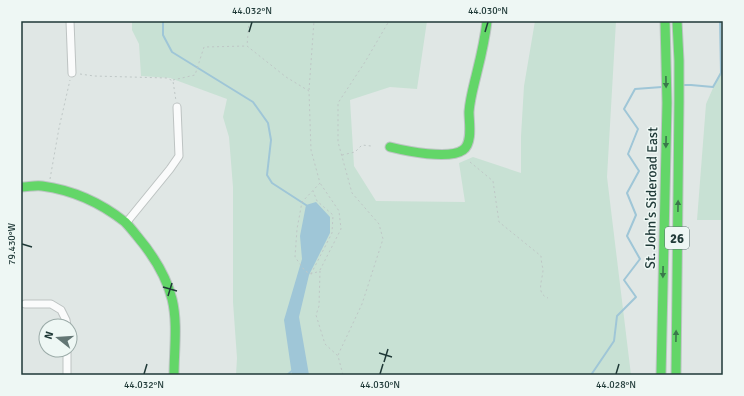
<svg xmlns="http://www.w3.org/2000/svg" width="744" height="396" font-family="Signika,sans-serif">
  <style>
    .green { fill: #c8e1d4 }
    .water { fill: #9fc6d7 }
    .lines { fill: none; stroke-linecap: round; stroke-linejoin: round }
    .stream { stroke: #9fc6d7; stroke-width: 2 }
    .street-casing { stroke: #bdc3c2; stroke-width: 9 }
    .fast-casing { stroke: #bcc5c3; stroke-width: 11 }
    .path { stroke: #bfc7c6; stroke-width: 1; stroke-dasharray: 2 3; stroke-linecap: butt }
    .street { stroke: #fafbfb; stroke-width: 7 }
    .fast { stroke: #63d668; stroke-width: 9 }
    .oneway { fill: #3a784b }
    .ticks { fill: none; stroke: #1f3937; stroke-width: 1.5 }
    .labels { text-anchor: middle; stroke-width: 3; stroke-linejoin: round; paint-order: stroke }
    .shield { fill: #eef7f4; stroke: #5d7270; stroke-width: 1 }
    .shield-label { font-size: 13px; font-weight: bold; fill: #1f3937 }
    .street-label { font-size: 14px; fill: #1f3937; stroke: #eef7f4 }
    .neatline { fill: none; stroke: #1f3937; stroke-width: 1.5 }
    .ticks-label { font-size: 10px; text-anchor: middle; fill: #1f3937 }
  </style>
  <rect width="100%" height="100%" fill="#e0e7e5"/>
  <g class="green">
    <path d="M132,21H427L417,89L390,87L350,100L354,166L376,201L465,202L459,163L473,157L521,173V136L524,86L535,21H616L607,177L631,375H236L237,358L233,302V187L229,137L223,117L227,99L170,78L141,76L139,44L132,30Z"/>
    <path d="M723,65V220H697L706,104Z"/>
  </g>
  <path class="water" d="M316,202L330,217V233L309,275L299,317L309,375H292L284,320L302,259L300,236L306,205Z"/>
  <g class="lines">
    <g class="stream">
      <path d="M163,21V35L172,52L253,102L268,123L271,140L267,175L272,183L306,205"/>
      <path d="M683,85H691L713,87L721,73L720,21"/>
      <path d="M287,375L293,370"/>
      <path d="M591,375L614,341L617,316L636,297L624,280L640,259L627,236L636,215L627,193L639,171L628,154L638,129L624,109L635,89L662,87"/>
    </g>
    <defs>
      <g id="street">
        <path d="M70,21L72,73"/>
        <path d="M126,223L170,169L179,156L177,107"/>
        <path d="M25,304H51L61,310L66,320L67,326"/>
        <path d="M67,375V350"/>
      </g>
      <g id="fast">
        <path d="M390,147C406,151 449,160 463,150C473,143 469,122 469,112C470,98 474,85 477,72C481,56 485,38 487,21"/>
        <path d="M21,187C28,187 35,185 42,186C72,190 101,203 125,222C129,226 133,231 137,236C153,255 166,275 172,299C178,323 174,351 174,375"/>
        <path d="M661,375L667,103L665,21"/>
        <path d="M676,375L679,101V61L677,21"/>
      </g>
    </defs>
    <use href="#street" class="street-casing"/>
    <use href="#fast" class="fast-casing"/>
    <g class="path">
      <path d="M249,21L247,46L286,77L309,91L311,150L320,183L302,202L297,229L295,257L305,271L311,274L320,271L319,306L316,315L325,344L338,356L343,375"/>
      <path d="M80,74L94,76L167,78L173,81L176,101"/>
      <path d="M173,80L195,75L204,47L247,46"/>
      <path d="M309,90L314,21"/>
      <path d="M342,155L355,152L362,145L371,146"/>
      <path d="M470,162L493,181L499,222L541,256C541,260 542,265 543,269C543,280 535,293 548,298"/>
      <path d="M50,179L59,128L70,80"/>
      <path d="M320,270L341,229L339,211L320,183"/>
      <path d="M311,274L332,233L333,215L317,201L313,191"/>
      <path d="M338,355L362,304L383,239L379,224L352,193L338,142V103L365,62L389,21"/>
    </g>
    <use href="#street" class="street"/>
    <use href="#fast" class="fast"/>
  </g>
  <defs><path id="oneway-solid" d="M-6-.8H1V-3.2L6.5 0L1 3.2V.8H-6Z"/></defs>
  <g class="oneway">
    <use href="#oneway-solid" transform="translate(666 82) rotate(89)"/>
    <use href="#oneway-solid" transform="translate(666 142) rotate(91)"/>
    <use href="#oneway-solid" transform="translate(678 206) rotate(-89)"/>
    <use href="#oneway-solid" transform="translate(663 272) rotate(91)"/>
    <use href="#oneway-solid" transform="translate(676 336) rotate(-89)"/>
  </g>
  <path class="ticks" d="M249,32L252,22M485,32L488,22M22,244L32,247M163,287L177,291M168,296L172,283M379,353L392,357M384,362L388,349M144,374L147,364M380,374L383,364M616,374L619,364"/>
  <g class="labels">
    <rect class="shield" x="665" y="227" width="24" height="22" rx="3"/>
    <g class="shield-label">
      <text x="677" y="243">26</text>
    </g>
    <g class="street-label">
      <text transform="translate(651 198) rotate(-89)" y="5">St. John's Sideroad East</text>
    </g>
  </g>
  <rect width="744" height="396" fill="none" stroke="#eef7f4" stroke-width="44"/>
  <g transform="translate(58 338) rotate(287)"><circle r="19" fill="#eef7f4" stroke="#9baba8"/>
  <path d="M0-3L7 15L0 10L-7 15Z" fill="#637674"/>
  <text y="-6" font-size="11" font-weight="bold" text-anchor="middle" fill="#1f3937">N</text>
  </g>
  <rect x="22" y="22" width="700" height="352" class="neatline"/>
  <g class="ticks-label">
    <text x="252" y="14">44.032°N</text>
    <text x="488" y="14">44.030°N</text>
    <text transform="translate(11 244) rotate(-90)" y="4">79.430°W</text>
    <text x="144" y="388">44.032°N</text>
    <text x="380" y="388">44.030°N</text>
    <text x="616" y="388">44.028°N</text>
  </g>
</svg>
